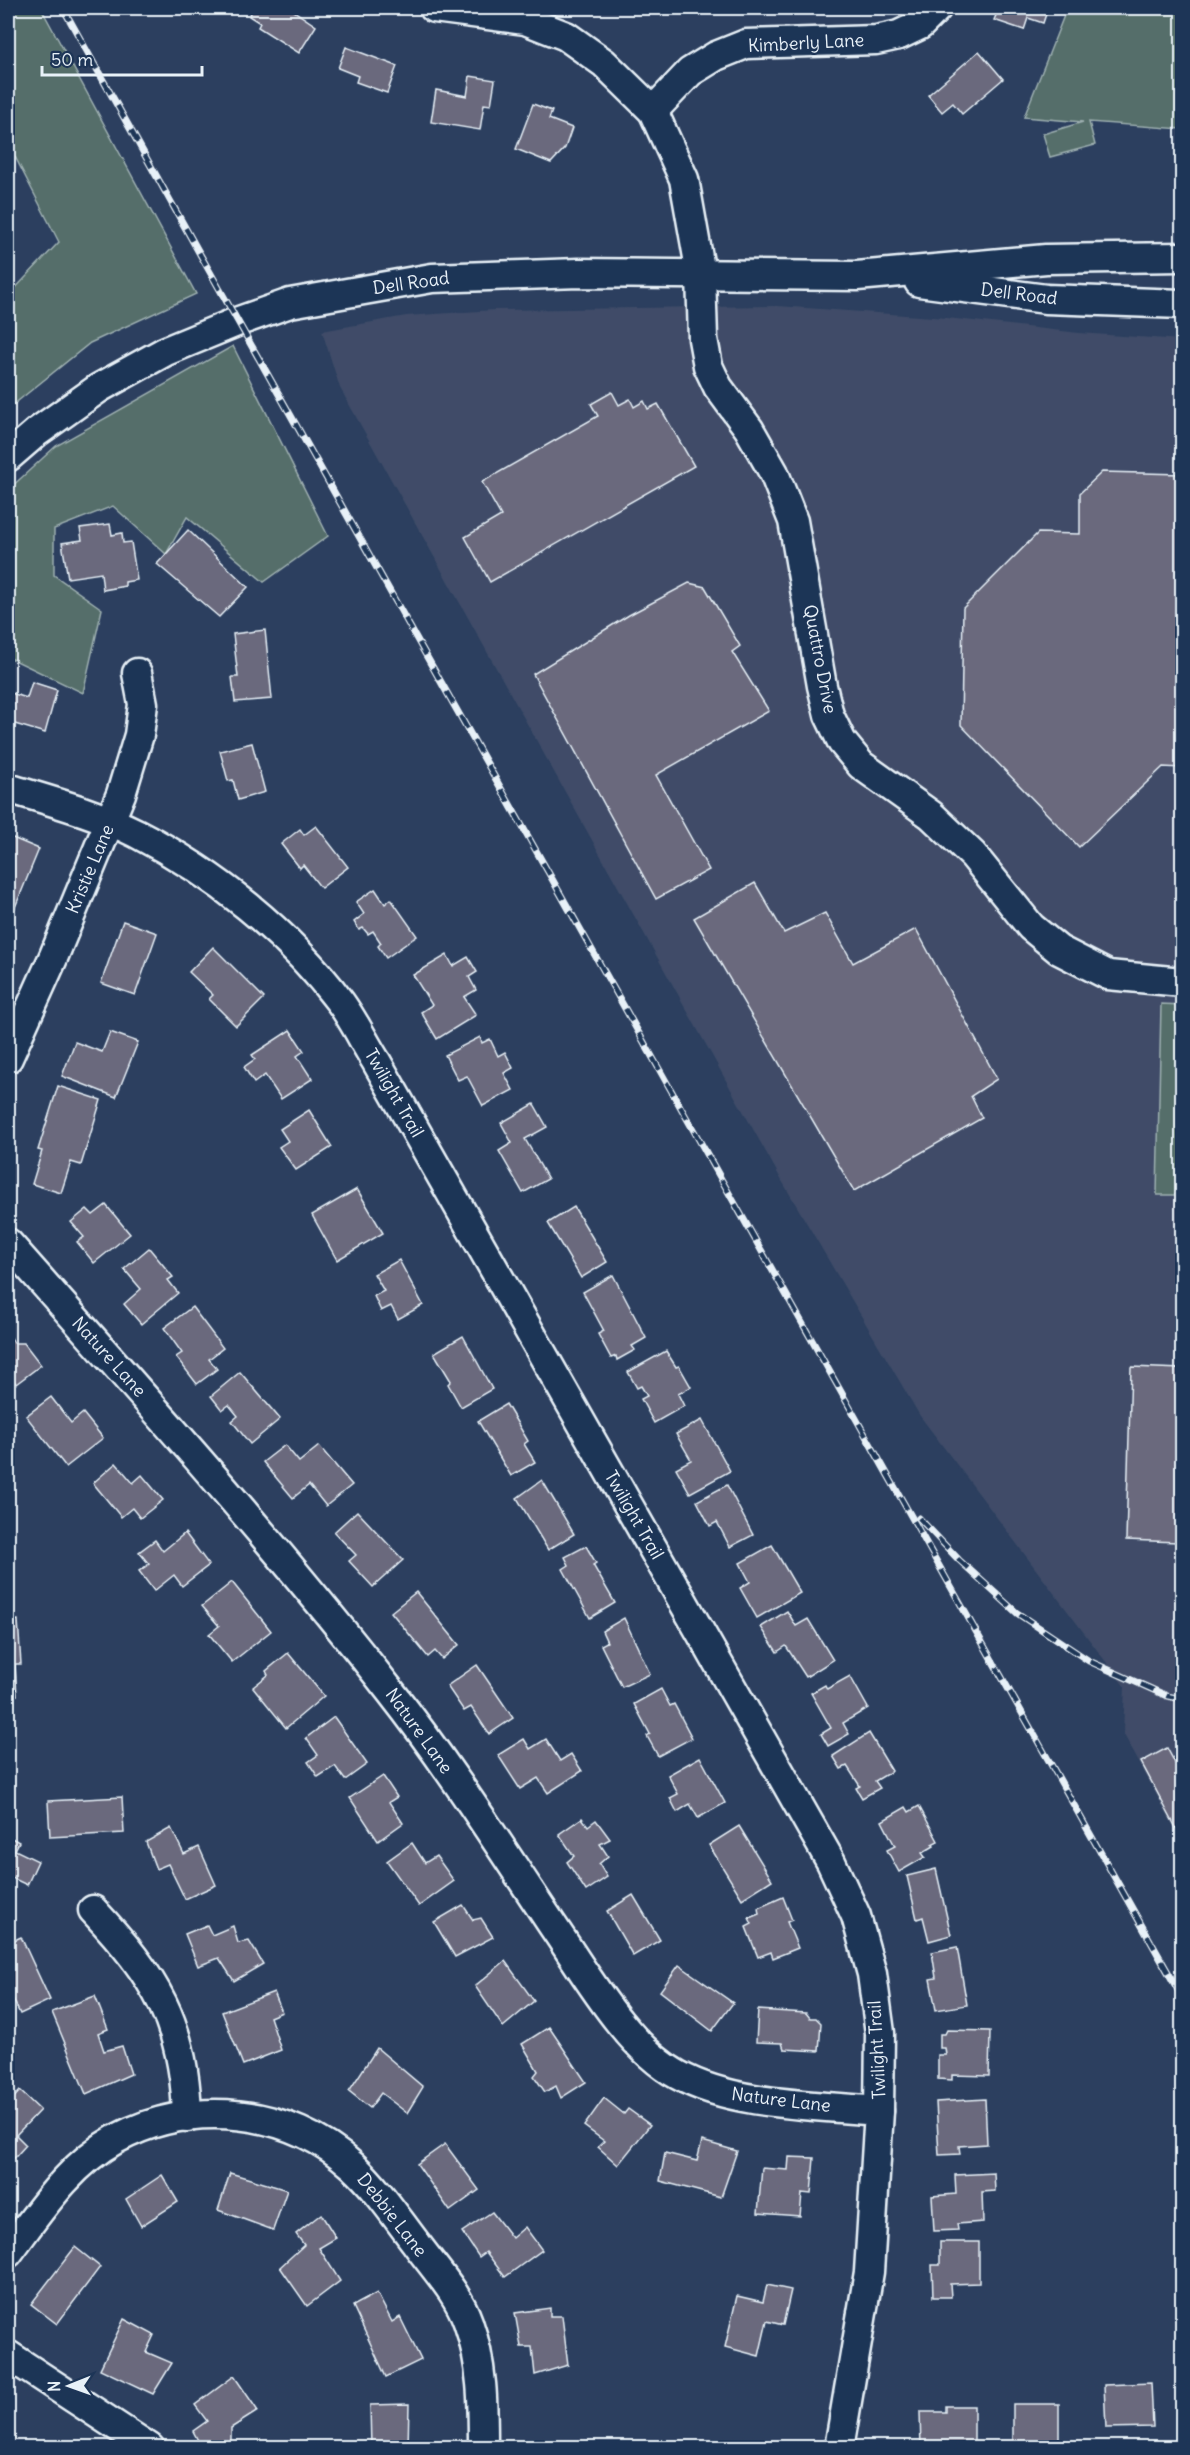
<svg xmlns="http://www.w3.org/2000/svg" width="1190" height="2455" font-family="Delius,sans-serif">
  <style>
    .built { fill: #3f4c68 }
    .green { fill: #556e6a; stroke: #9eb0b1; stroke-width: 1.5 }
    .building { fill: #6a697d; stroke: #e8f1f8; stroke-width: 1.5 }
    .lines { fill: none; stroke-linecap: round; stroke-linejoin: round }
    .minor-casing { stroke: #e8f1f8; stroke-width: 33 }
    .minor { stroke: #1d3557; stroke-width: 28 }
    .rail-casing { stroke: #e8f1f8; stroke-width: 7 }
    .rail { stroke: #1d3557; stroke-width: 4.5; stroke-dasharray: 14; stroke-linecap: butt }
    .labels { text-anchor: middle; stroke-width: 4.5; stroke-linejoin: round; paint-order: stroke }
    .street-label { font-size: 18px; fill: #e8f1f8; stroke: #1d3557 }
  </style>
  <rect width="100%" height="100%" fill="#2c3f5f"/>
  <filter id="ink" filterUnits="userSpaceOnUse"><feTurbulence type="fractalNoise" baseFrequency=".0167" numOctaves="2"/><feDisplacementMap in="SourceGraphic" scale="12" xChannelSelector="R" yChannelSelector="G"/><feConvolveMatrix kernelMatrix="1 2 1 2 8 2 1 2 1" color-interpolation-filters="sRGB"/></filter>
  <g filter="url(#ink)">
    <path class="built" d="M778,306L947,318L1079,333L1182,340V1842L1123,1733L1125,1687L920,1416L782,1181L340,388L322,331L406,316L494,310Z"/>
    <g class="green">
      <path d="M8,8H41L196,294L90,343L8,409V296L59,242L8,143Z"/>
      <path d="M1067,8H1182V129L1089,122L1095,145L1050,157L1043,134L1083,122L1024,117Z"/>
      <path d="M233,346L328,536L264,582L187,517L166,554L113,506L54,529V575L102,609L83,693L8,657V490L56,446Z"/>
      <path d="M1161,1004L1182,1005V1195H1157Z"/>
    </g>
    <g class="building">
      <path d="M254,8H296L294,11L316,26L299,53L258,27L260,23L249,16Z"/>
      <path d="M999,8H1048L1043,23L1028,18L1024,30L994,20Z"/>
      <path d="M346,47L397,66L387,93L356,82L358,76L338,68Z"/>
      <path d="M979,51L1003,79L962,114L953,103L942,112L928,95Z"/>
      <path d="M470,76L495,80L491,105L484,104L480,130L431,122L436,90L467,96Z"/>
      <path d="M533,104L552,111L549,119L572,128L565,148L551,163L516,149Z"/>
      <path d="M612,392L619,405L630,399L634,407L644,401L648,409L658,404L694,466L490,582L465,537L501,516L482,482L598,416L591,404Z"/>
      <path d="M1102,472L1182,474V768L1163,767L1079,847L961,725L963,608L1038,533L1080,534V493Z"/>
      <path d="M110,524L112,535L122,533L123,543L131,542L137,580L125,582V586L103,590L101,573L68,578L62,543L82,540L80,528Z"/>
      <path d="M188,530L248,587L219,617L157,564Z"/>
      <path d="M689,583L705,587L740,646L732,652L769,711L656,775L709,870L656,899L533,674L629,615Z"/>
      <path d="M265,630L272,699L235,702L232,677H238L233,634Z"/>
      <path d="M32,682L57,690L45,733L8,722V692L27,698Z"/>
      <path d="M252,743L265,792L238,800L233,780L228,781L220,751Z"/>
      <path d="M316,826L348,867L321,888L303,865L300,868L281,844L300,829L304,835Z"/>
      <path d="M8,836L39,849L11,917L8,916Z"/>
      <path d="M755,883L784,933L825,913L853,963L916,929L997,1079L971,1096L982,1118L854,1191L694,918Z"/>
      <path d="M375,889L385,904L391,899L417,936L386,958L378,946L381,943L373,931L368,934L363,928L359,930L354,922L364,914L356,902Z"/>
      <path d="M123,921L157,933L135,995L101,983Z"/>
      <path d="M213,947L264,998L236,1026L209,999L213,995L189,972Z"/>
      <path d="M447,955L453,966L468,957L477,972L469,977L476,990L464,997L476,1015L437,1039L421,1012L432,1005L413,975Z"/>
      <path d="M290,1030L304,1051L297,1056L312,1079L281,1099L265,1075L254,1083L244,1067L255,1059L252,1055Z"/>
      <path d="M110,1032L138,1042L116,1097L62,1076L75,1042L102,1052Z"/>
      <path d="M480,1037L482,1043L490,1039L498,1056L505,1052L513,1068L504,1073L513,1090L483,1106L467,1076L458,1080L445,1055Z"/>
      <path d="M58,1086L101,1100L81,1165L71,1162L61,1193L32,1184L42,1151L38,1150Z"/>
      <path d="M534,1104L547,1127L525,1139L548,1179L523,1193L499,1151L512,1143L501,1123Z"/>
      <path d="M309,1110L332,1147L296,1170L279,1147L288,1141L280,1129Z"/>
      <path d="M357,1189L383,1233L337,1260L312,1215Z"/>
      <path d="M106,1205L130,1234L94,1263L77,1242L84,1237L71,1222L87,1209L93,1215Z"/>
      <path d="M574,1207L607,1262L581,1278L548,1223Z"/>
      <path d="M149,1248L173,1277L168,1280L178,1293L141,1324L124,1304L141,1289L124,1269Z"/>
      <path d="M399,1260L423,1305L398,1319L391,1306L381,1311L374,1296L384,1291L374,1274Z"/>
      <path d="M613,1275L646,1338L632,1346L635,1350L617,1360L616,1356L611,1358L598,1334L604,1331L583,1292Z"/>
      <path d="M192,1307L223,1348L209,1359L217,1369L197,1384L176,1357L182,1353L164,1328Z"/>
      <path d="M8,1333L14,1343H24L41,1365L16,1384L11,1376L8,1379Z"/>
      <path d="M463,1336L492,1389L461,1407L448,1384L451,1381L434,1353Z"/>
      <path d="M666,1351L676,1367L679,1366L691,1387L678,1394L684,1406L654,1423L641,1399L647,1396L641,1386L637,1388L628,1372Z"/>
      <path d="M1131,1367L1182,1369L1178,1542L1126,1540Z"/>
      <path d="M240,1372L280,1419L250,1444L232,1421L238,1416L229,1405L222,1410L211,1396Z"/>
      <path d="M51,1397L71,1423L83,1413L103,1438L66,1467L26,1416Z"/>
      <path d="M506,1404L528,1441L524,1444L535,1462L511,1476L478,1421Z"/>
      <path d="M702,1420L730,1471L690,1493L676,1468L691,1460L676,1434Z"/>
      <path d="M285,1445L299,1462L319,1446L352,1485L326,1506L309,1485L293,1498L263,1462Z"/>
      <path d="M116,1463L133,1483L142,1475L163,1500L140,1518L132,1508L121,1517L93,1483Z"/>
      <path d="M542,1480L574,1534L548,1550L517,1498Z"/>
      <path d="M727,1485L753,1535L730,1547L717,1522L710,1526L697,1501Z"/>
      <path d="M357,1511L403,1560L373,1587L349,1561L356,1555L334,1532Z"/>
      <path d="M185,1533L209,1565L182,1586L174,1575L154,1591L139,1571L149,1564L139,1552L155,1540L163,1551Z"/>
      <path d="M772,1545L800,1593L757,1618L740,1588L750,1582L740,1563Z"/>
      <path d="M586,1546L596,1563L593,1565L615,1603L590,1618L563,1569L569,1565L565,1557Z"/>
      <path d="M232,1582L271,1631L232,1662L209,1634L219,1626L202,1606Z"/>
      <path d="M416,1592L459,1645L442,1659L435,1651L428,1657L391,1612Z"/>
      <path d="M787,1611L796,1626L808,1619L833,1660L806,1677L786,1646L777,1652L761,1627Z"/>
      <path d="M624,1618L650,1674L622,1687L601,1645L607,1642L602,1631Z"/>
      <path d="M18,1620L21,1664H15L17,1695L8,1696V1621Z"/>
      <path d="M288,1653L324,1696L286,1728L253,1687L268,1675L266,1671Z"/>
      <path d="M477,1665L513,1718L489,1734L471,1707L464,1711L447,1686Z"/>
      <path d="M850,1676L868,1708L843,1723L849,1734L828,1746L821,1734L831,1728L811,1693L825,1685L827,1689Z"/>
      <path d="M661,1689L670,1706L674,1704L692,1738L658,1756L647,1736L650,1734L634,1704Z"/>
      <path d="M334,1717L367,1764L345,1780L335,1766L318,1777L308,1762L318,1755L306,1738Z"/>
      <path d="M869,1733L892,1771L875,1781L880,1788L862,1798L856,1788L860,1786L847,1766L841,1769L833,1756Z"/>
      <path d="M524,1739L530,1749L546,1739L560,1761L571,1754L582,1771L548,1793L538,1778L520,1789L498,1755Z"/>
      <path d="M1167,1748L1182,1776V1839L1141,1762Z"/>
      <path d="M700,1757L725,1803L698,1818L690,1804L677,1812L670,1798L678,1794L668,1775Z"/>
      <path d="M383,1776L397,1797L389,1802L403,1823L378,1841L350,1798Z"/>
      <path d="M122,1797L124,1833L50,1837L48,1801Z"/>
      <path d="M919,1806L938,1841L932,1844L934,1846L922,1853L925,1857L899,1872L887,1850L895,1846L882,1821L906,1807L909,1812Z"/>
      <path d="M582,1818L588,1826L596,1820L610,1839L600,1844L608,1856L599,1864L607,1877L586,1891L567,1862L574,1856L559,1834Z"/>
      <path d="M739,1826L772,1880L742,1899L709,1845Z"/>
      <path d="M171,1828L184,1854L199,1847L216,1885L185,1899L168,1864L156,1869L146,1842Z"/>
      <path d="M8,1836L19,1842L15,1850L38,1861L27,1885L8,1876Z"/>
      <path d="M412,1843L425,1863L436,1856L454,1881L419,1906L387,1861Z"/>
      <path d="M936,1869L951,1935L929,1941L923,1917L917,1919L907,1876Z"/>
      <path d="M633,1895L660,1940L633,1956L607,1911Z"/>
      <path d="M783,1897L792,1920L787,1922L798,1948L773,1958L771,1952L758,1957L746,1927L752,1924L749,1918L759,1914L758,1908Z"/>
      <path d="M463,1905L473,1920L481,1918L493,1937L455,1957L434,1922Z"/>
      <path d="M207,1925L212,1935L233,1926L238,1943L249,1941L263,1964L234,1981L219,1958L198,1966L185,1934Z"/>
      <path d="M21,1937L50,2000L20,2014L8,1988V1943Z"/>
      <path d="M957,1947L967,2005L936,2010L930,1979L936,1978L932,1952Z"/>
      <path d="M505,1961L534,2001L503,2027L475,1986Z"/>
      <path d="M679,1965L733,2003L712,2031L660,1991Z"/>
      <path d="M274,1992L282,2012L270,2017L281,2050L243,2065L222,2012Z"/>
      <path d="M95,1996L108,2029L98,2033L104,2051L122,2046L131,2074L86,2094L52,2012Z"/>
      <path d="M758,2010L806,2013L810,2018H816L821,2023L819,2051L784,2049L782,2043L756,2042Z"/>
      <path d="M549,2027L586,2082L561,2098L556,2086L545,2092L534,2076L538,2071L522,2044Z"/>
      <path d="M947,2030L990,2031L989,2076L952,2075V2080L938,2079V2055H946L945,2048H940V2034H945Z"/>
      <path d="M377,2048L423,2087L407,2113L381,2093L370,2108L349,2091Z"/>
      <path d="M20,2091L40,2110L16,2135L26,2145L8,2165V2104Z"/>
      <path d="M604,2098L624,2114L628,2109L650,2125L618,2165L598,2147L604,2141L584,2126Z"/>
      <path d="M985,2099L987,2144L959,2146L960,2154L939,2155L936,2102Z"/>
      <path d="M702,2141L737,2151L721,2197L660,2181L665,2153L697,2161Z"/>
      <path d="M445,2144L479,2190L450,2211L417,2164Z"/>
      <path d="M789,2157L814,2158L811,2194L802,2193L800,2216L758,2213L762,2168L788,2170Z"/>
      <path d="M230,2173L287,2190L273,2230L218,2210Z"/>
      <path d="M994,2173L995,2191L982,2192L983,2222L957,2224L958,2230L934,2231L932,2196L956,2194L955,2175Z"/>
      <path d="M162,2175L178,2202L141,2226L126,2199Z"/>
      <path d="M492,2212L512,2238L525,2227L542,2250L505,2277L486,2252L479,2257L462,2232Z"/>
      <path d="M321,2214L336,2238L319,2248L340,2281L307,2306L280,2267L304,2245L296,2234Z"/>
      <path d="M940,2242H979V2283L950,2284L951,2297H933L932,2265H940Z"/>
      <path d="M75,2247L100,2267L57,2324L31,2304Z"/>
      <path d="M767,2285L791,2290L783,2325L767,2321L759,2356L725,2347L737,2296L763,2302Z"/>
      <path d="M377,2293L392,2322L400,2317L421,2360L386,2377L353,2306Z"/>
      <path d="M550,2308V2316H562L568,2365L535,2375L532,2347H521L515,2313Z"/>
      <path d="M124,2319L154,2335L146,2352L172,2363L153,2394L100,2369Z"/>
      <path d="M234,2376L258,2411L231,2428V2447L202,2448L193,2431L207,2421L195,2405Z"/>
      <path d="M1151,2383L1153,2427L1106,2428L1104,2385Z"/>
      <path d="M409,2404L408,2448H371L370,2405Z"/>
      <rect x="1013" y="2404" width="46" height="44"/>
      <path d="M946,2406H974V2448H921L920,2412H946Z"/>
      <path d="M8,2430L15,2436L8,2446Z"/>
    </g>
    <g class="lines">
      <defs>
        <g id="minor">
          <path d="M434,8L525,20L566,36L604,63L653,111L684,179L701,274L703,339L708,366L718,387L749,429L774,473L793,521L822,686L829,715L842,742L861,765L931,815L973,855L1031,927L1059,950L1108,975L1182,982"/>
          <path d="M653,111L690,72L716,56L746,44L876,40L899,35L920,25L937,8"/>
          <path d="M919,282L1046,299L1182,304"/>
          <path d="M8,457L37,432L99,388L166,351L239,321L290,303L432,278L579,273L857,276L1046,259L1182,257"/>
          <path d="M8,788C50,801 96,813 136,833C214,873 288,932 341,1003C354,1021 364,1042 376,1061L831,1862L856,1916L872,1974L880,2033L879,2111L869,2272L839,2448"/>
          <path d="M8,1058L53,958L121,794L139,735L143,704L137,673"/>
          <path d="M8,1243C138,1390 270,1537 391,1692C450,1767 502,1850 555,1929C587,1976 628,2048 678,2075C734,2106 817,2105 879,2111"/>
          <path d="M93,1910C155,1976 185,2024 187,2117"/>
          <path d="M8,2253C39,2212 70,2164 116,2139C192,2098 289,2108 353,2166C377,2188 396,2217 416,2243C434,2268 458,2293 468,2322C483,2364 483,2404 483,2448"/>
          <path d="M8,2355L150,2448"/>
        </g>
      </defs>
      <use href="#minor" class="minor-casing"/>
      <use href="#minor" class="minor"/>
      <defs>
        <g id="rail">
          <path d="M63,8L201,256L1182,1997"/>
          <path d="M919,1518L959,1560L1017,1613L1089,1661L1167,1696L1182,1699"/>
        </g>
      </defs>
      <use href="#rail" class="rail-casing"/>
      <use href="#rail" class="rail"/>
    </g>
  </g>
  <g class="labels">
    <g class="street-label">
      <text transform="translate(806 43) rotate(-3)" y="6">Kimberly Lane</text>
      <text transform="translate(411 283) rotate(-8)" y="6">Dell Road</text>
      <text transform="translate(1019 294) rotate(7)" y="6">Dell Road</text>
      <text transform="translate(820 659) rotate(79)" y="6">Quattro Drive</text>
      <text transform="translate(90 869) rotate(-67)" y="6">Kristie Lane</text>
      <text transform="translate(394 1093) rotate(60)" y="6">Twilight Trail</text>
      <text transform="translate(109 1357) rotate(48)" y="6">Nature Lane</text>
      <text transform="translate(634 1515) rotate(60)" y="6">Twilight Trail</text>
      <text transform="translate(419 1731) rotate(54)" y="6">Nature Lane</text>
      <text transform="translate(877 2050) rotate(-93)" y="6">Twilight Trail</text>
      <text transform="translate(781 2100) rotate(7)" y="6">Nature Lane</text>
      <text transform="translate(392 2215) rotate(52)" y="6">Debbie Lane</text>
    </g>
  </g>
  <rect width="1190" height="2455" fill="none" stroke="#1d3557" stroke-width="30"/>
  <rect x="15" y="15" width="1160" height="2425" fill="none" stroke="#e8f1f8" stroke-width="2" filter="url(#ink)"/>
  <g transform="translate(69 2386) rotate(269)" stroke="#1d3557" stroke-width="4.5" paint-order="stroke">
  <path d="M0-4.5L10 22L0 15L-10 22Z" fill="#e8f1f8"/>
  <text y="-9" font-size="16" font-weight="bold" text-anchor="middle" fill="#e8f1f8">N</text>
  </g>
  <path d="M42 66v9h160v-9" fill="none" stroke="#e8f1f8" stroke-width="3"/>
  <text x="51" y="66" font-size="18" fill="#e8f1f8" stroke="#1d3557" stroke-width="4.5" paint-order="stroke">50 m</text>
</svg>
